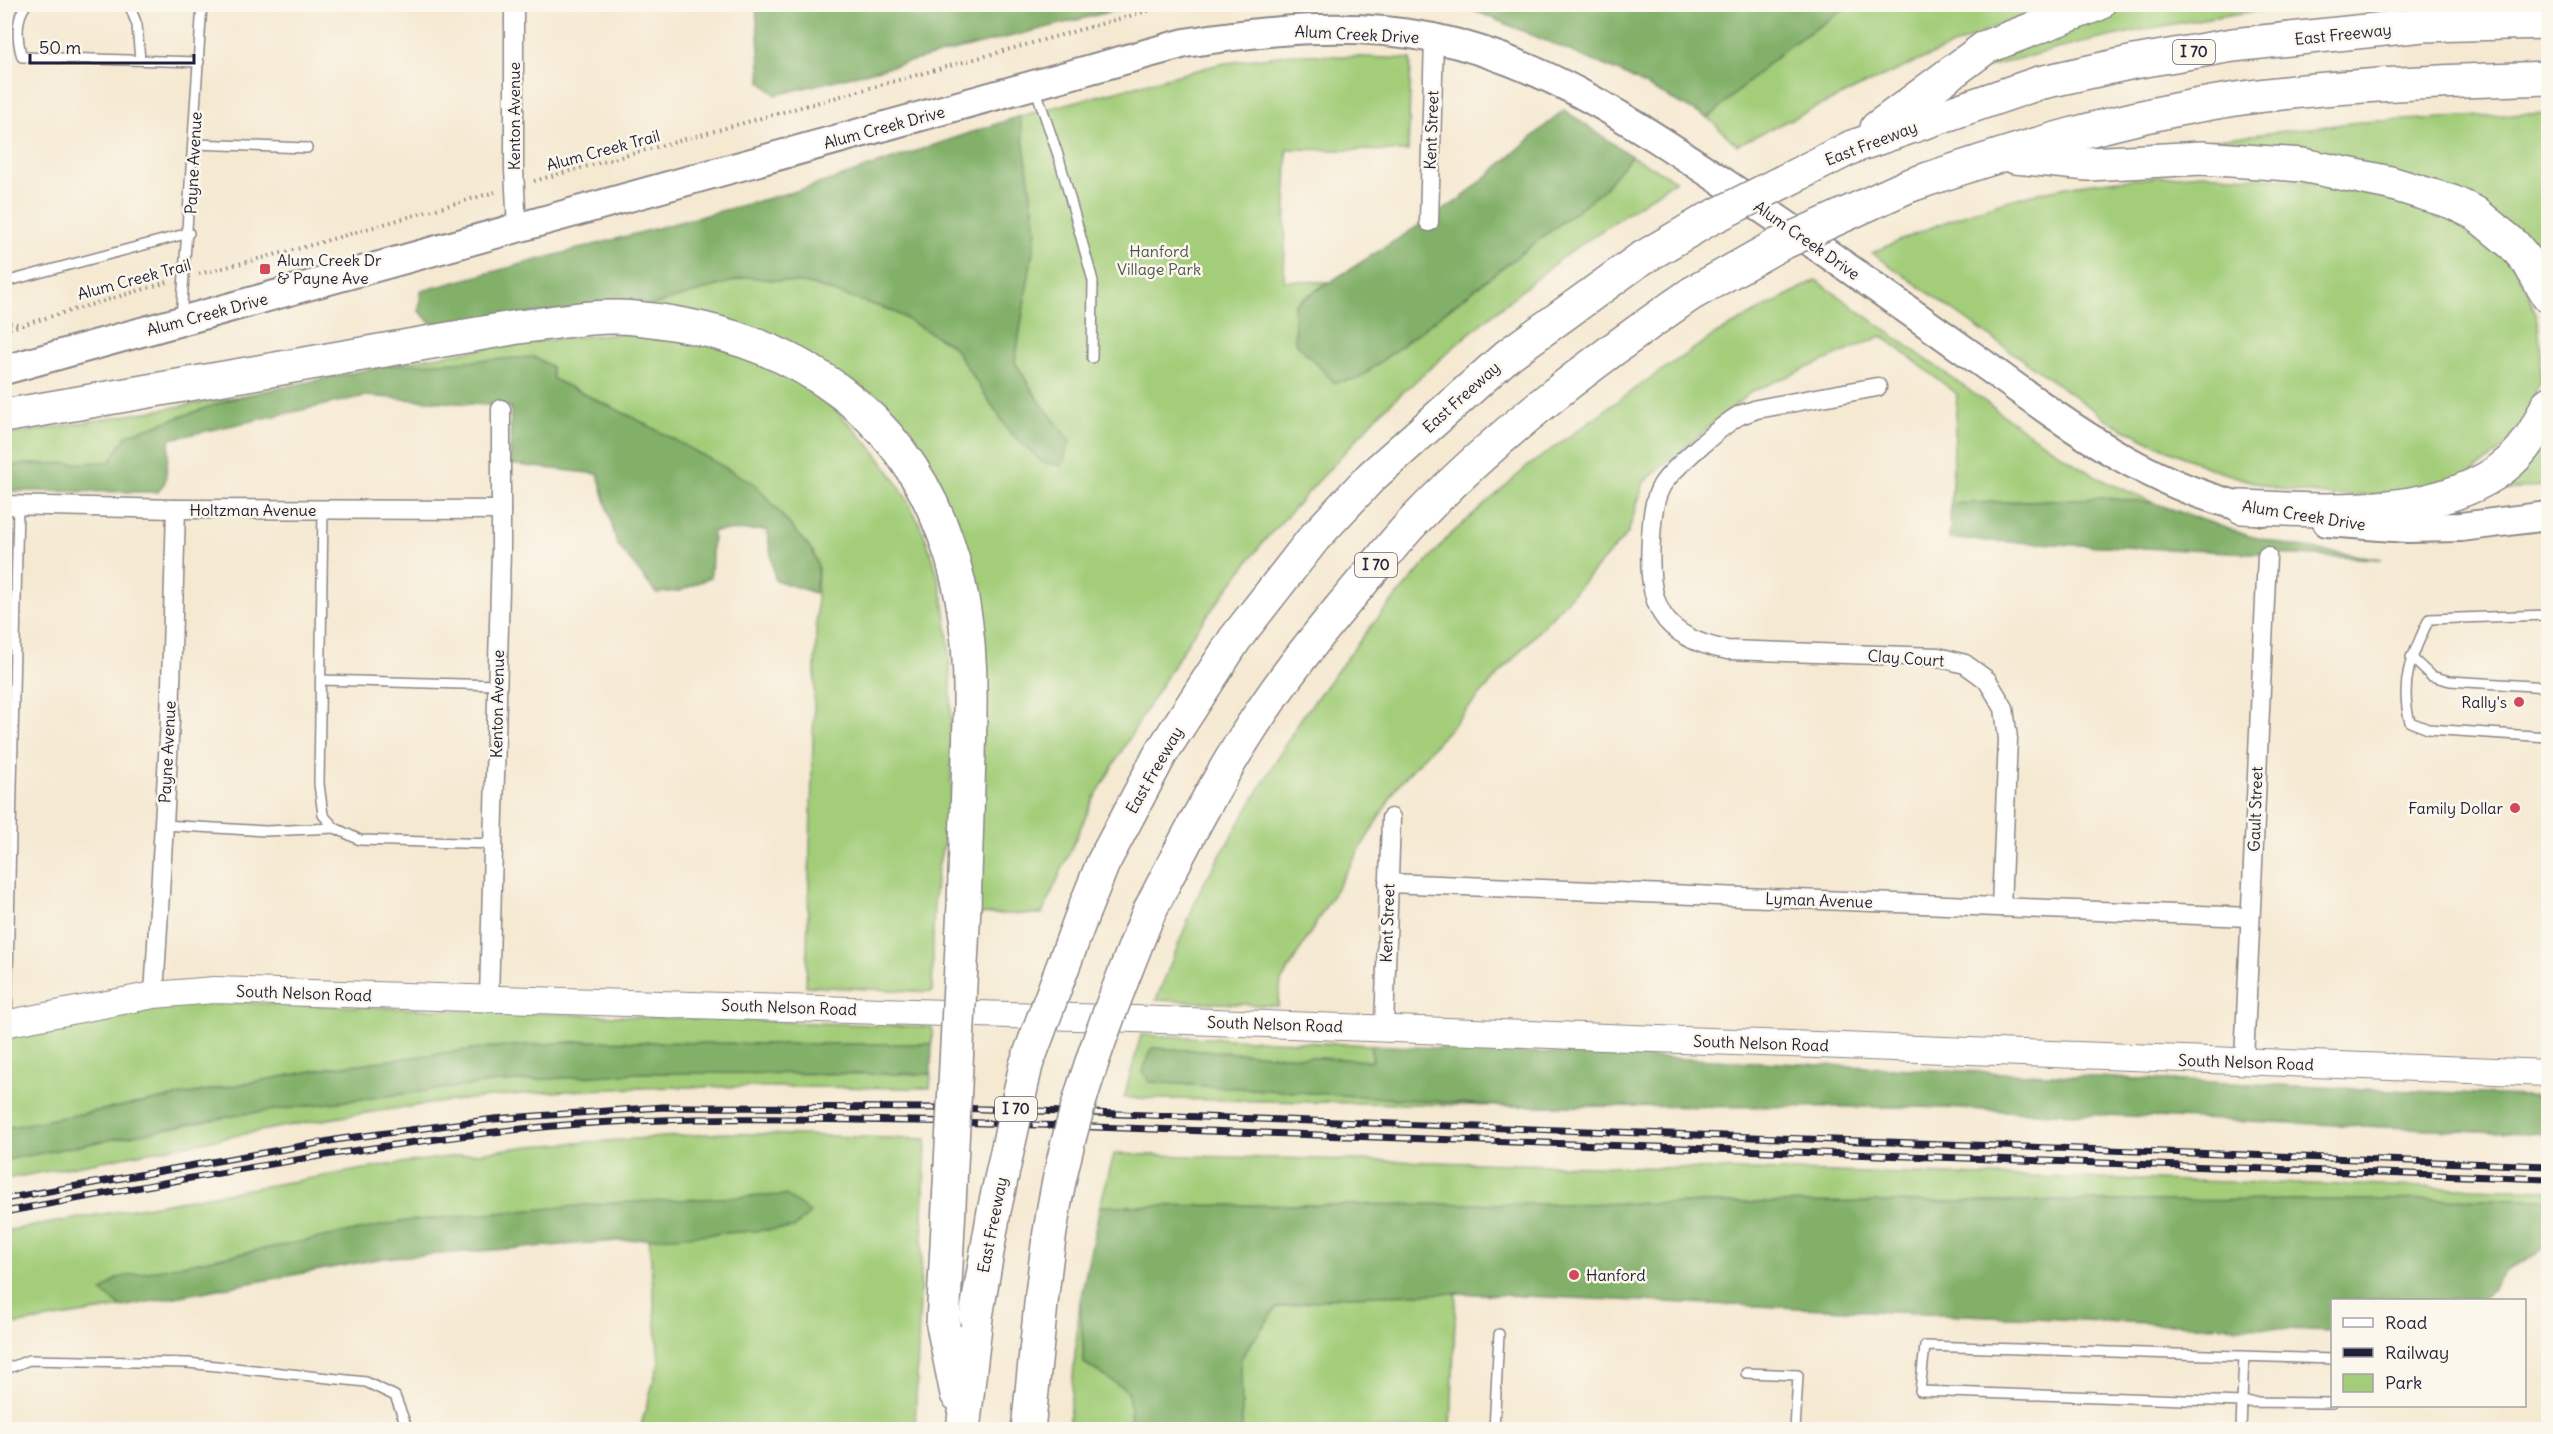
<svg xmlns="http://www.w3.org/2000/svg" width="2553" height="1434" font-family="Delius,sans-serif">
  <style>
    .green { fill: #a3cd79; stroke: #62785a; stroke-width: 1.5 }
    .forest { fill: #82b069; stroke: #526952; stroke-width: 1.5 }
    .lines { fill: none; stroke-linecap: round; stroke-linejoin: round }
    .lane-casing { stroke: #8c8686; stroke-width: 12 }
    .street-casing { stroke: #8c8686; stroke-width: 21 }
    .secondary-casing { stroke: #8c8686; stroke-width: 28 }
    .primary-casing { stroke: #8c8686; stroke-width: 32 }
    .highway-casing { stroke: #8c8686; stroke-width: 36 }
    .path { stroke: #8c8686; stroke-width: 4; stroke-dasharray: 1.5 4.5; stroke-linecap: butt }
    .lane { stroke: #fff; stroke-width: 9 }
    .street { stroke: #fff; stroke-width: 18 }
    .secondary { stroke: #fff; stroke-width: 26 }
    .primary { stroke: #fff; stroke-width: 28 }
    .highway { stroke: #fff; stroke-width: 33 }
    .rail-casing { stroke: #22223b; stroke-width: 7 }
    .rail { stroke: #fbf7ec; stroke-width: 4.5; stroke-dasharray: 14; stroke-linecap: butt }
    .highway-bridge-casing { stroke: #8c8686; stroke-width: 36; stroke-linecap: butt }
    .highway-bridge { stroke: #fff; stroke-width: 33 }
    .poi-dot { fill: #d1495b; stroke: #fbf7ec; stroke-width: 2 }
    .labels { text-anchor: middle; stroke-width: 5; stroke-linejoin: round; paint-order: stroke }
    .shield { fill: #fbf7ec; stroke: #636270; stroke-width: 1.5 }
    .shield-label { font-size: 15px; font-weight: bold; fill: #22223b }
    .street-label { font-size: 16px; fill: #22223b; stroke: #fbf7ec }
    .park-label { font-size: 16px; fill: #49554e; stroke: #fbf7ec }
    .poi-label { font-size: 16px; fill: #22223b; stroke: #fbf7ec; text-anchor: start }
  </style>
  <rect width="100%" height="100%" fill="#fbf7ec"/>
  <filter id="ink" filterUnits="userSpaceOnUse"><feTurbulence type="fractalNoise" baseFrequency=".0167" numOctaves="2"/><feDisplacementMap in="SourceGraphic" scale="12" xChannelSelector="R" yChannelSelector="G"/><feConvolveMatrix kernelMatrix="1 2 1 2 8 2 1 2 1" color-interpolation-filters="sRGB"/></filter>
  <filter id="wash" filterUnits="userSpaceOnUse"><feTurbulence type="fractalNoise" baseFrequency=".008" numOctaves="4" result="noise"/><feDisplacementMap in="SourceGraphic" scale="24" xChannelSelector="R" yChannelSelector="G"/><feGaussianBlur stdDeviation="1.35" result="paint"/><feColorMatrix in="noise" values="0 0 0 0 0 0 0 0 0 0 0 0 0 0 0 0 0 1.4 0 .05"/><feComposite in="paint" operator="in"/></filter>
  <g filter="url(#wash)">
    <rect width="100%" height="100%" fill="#f5e9d2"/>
    <g class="green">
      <path d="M1851,5H2050C1944,48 1840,95 1737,145L1708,118L1787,47Z"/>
      <path d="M2126,5H2314C2201,15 2091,38 1982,69L1977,62L2049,32Z"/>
      <path d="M1291,54L1411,59L1408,151L1287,149L1284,281L1328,282L1294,305L1334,382L1358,379L1602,191L1631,156L1676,180L1560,259L1465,337L1382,411L1264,541L1191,637L1144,713L1093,800L1042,914H978L977,639L868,398L646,307L747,277L809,284L893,311L953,346L1009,431L1035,395L1015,362L1036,231L1020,116L1220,64Z"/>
      <path d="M2548,113V267L2518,231L2211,147L2210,140L2360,122Z"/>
      <path d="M2203,174L2311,181L2427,207L2463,223L2494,245L2514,267L2529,294L2538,324L2541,354L2540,379L2531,407L2514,441L2445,492L2333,496L2274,488L2214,470L2159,446L2111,422L1872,253C1934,225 1995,200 2062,188C2108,179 2156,178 2203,174Z"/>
      <path d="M1816,280L2034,437L2096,477L2154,503L2104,498L1951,504L1957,394L1882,336L1751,392L1644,482L1628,533L1398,785L1281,982L1278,1006L1156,1000L1201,888L1300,720L1371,626L1449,536L1527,467L1637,387L1716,334Z"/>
      <path d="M616,334C649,336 683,338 715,346C817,371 902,461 933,559C951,614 951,673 951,730C950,757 953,785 950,812C948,833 940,853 937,874C931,912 934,953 932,992L806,986L818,567L813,552L755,484L636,419L553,379L385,366C462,351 538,339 616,334Z"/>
      <path d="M241,396L127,435L110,462L5,465V436Z"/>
      <path d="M2548,432V485L2503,491L2500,483Z"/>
      <path d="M195,1001L932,1027V1044H769L587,1041L482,1048L329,1068L5,1128V1038L148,1007Z"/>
      <path d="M1141,1035L1370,1045L1373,1061L1152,1048L1150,1082L1505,1106L1124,1098Z"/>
      <path d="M638,1073L931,1074L930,1088C787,1087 642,1083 499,1096C333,1112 169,1150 5,1179V1160L243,1114L489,1083Z"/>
      <path d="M724,1133L926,1139L915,1429H640L659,1362L649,1238L794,1228L786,1195L102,1292L122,1307L5,1326V1231L394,1164L530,1146Z"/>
      <path d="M1114,1154L2548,1190V1223L2545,1199L1100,1206Z"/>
      <path d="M1456,1293L1451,1429H1242L1241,1358L1276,1308L1343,1296Z"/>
      <path d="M1080,1301L1084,1363L1128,1391L1132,1429L1068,1430Z"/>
    </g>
    <g class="forest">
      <path d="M756,5V4L1137,5L776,95L761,82Z"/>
      <path d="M1461,5L1851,4V5L1787,47L1708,118L1622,73Z"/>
      <path d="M1564,110L1631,156L1602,191L1358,379L1334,382L1295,342L1294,305L1459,200Z"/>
      <path d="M1020,116L1036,231L1015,362L1035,395L1070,441L1062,466L1042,462L1009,431L953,346L893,311L809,284L747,277L646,307L562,310L433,325L419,311L421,291L807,188Z"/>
      <path d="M534,357L551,366L553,379L636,419L755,484L813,552L818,567L815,593L775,580L767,530L713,531L711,577L680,591L656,593L617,544L598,474L510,464L511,407L365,396L170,439L165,482L158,492L5,491L4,465L110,462L127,435L241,396L385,366Z"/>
      <path d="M2104,498L2154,503L2249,536L2297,547L2382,559L1949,539L1951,504Z"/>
      <path d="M587,1041L769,1044H932L931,1074L638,1073L489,1083L243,1114L5,1160V1128L329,1068L482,1048Z"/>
      <path d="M1370,1045L2548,1097V1134L1917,1107L1505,1106L1149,1082L1143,1071L1152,1048L1373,1061Z"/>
      <path d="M786,1195L810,1213L794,1228L384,1258L122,1307L102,1292L117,1278L405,1221L610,1203Z"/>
      <path d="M2546,1199L2548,1247L2508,1270L2482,1300H2332V1331L1456,1293L1343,1296L1276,1308L1241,1358L1242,1430L1132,1429L1128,1391L1084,1363L1080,1301L1100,1206Z"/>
    </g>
  </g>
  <g filter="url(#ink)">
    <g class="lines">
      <defs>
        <g id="lane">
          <path d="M27,4C15,17 17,41 22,57L199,62"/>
          <path d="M129,4L137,25L140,60"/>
          <path d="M1035,87L1059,158L1093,281L1092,358"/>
          <path d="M194,144L307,148"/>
          <path d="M5,282L189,233"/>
          <path d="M181,319L202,4"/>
          <path d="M323,510L319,784L323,815L335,828L360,840L494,844"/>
          <path d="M2548,615L2429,619C2412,655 2399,681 2410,722L2428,729L2548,737"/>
          <path d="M2411,657L2431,676L2450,681L2548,687"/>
          <path d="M321,680L497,685"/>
          <path d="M163,825L266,831L335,828"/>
          <path d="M7,1021L18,505"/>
          <path d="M2244,1356L2242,1402L1920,1391L1925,1346L2332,1359"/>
          <path d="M4,1370L29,1360L188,1363L366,1382L395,1396L408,1430"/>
          <path d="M1746,1373L1798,1375L1795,1430"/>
          <path d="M1494,1430L1499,1334"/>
          <path d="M2241,1430L2242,1402L2332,1403"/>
        </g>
        <g id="street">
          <path d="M514,4V170L517,228"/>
          <path d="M1429,222L1434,38"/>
          <path d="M1877,387L1757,409C1752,411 1745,413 1740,415C1723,424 1672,469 1662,485C1653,500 1652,521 1651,538C1647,604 1659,637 1727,650L1938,657L1965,664L1987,680L2004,708L2008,739L2001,907"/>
          <path d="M4,505L176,509L501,510"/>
          <path d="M1388,883L2250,917"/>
          <path d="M154,995L170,721L176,509"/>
          <path d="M489,998L501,550V409"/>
          <path d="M1384,1028L1391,818"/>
          <path d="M2244,1061L2267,556"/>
        </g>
        <path id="secondary" d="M4,1024L154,995L214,990L1108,1018L2548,1073"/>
        <g id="primary">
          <path d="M4,370L1185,43C1266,30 1351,21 1433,38C1548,62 1645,130 1741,194C1823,250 1904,307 1985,365C2070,427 2157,492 2263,511"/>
          <path d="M2327,522L2407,528L2461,527L2548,516"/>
        </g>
        <g id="highway">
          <path d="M1877,128L1986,47L2098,4"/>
          <path d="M1852,147L2039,83L2134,62L2233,45L2423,25L2548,22"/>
          <path d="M2015,157L2088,164L2202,158L2302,165L2390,183L2452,202L2475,213L2514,245L2529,263L2548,296"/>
          <path d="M1908,186C2015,149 2124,116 2236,99C2339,84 2445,82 2548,78"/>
          <path d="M4,416L518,327C555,323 597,314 635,318C797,334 919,416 958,580C972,637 971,697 969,756C967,805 966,855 964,905"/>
          <path d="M2242,507C2324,511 2446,520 2511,461C2528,446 2539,425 2548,404"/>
          <path d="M1084,910L1103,863L1160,755L1235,639L1314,538L1371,477L1508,355L1639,260"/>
          <path d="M1149,912C1184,843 1219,775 1262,711C1294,663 1331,619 1368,575C1384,556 1400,535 1418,517C1500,432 1594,361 1691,294"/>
          <path d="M943,1325L957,1394"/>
          <path d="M963,1430L976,1317"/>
          <path d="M1028,1430L1042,1294"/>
        </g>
      </defs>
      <use href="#lane" class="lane-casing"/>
      <use href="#street" class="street-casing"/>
      <use href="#secondary" class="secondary-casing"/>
      <use href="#primary" class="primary-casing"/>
      <use href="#highway" class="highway-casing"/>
      <g class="path">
        <path d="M534,181L1173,4"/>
        <path d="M199,274L301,248L495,192"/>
        <path d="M4,322L22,325L168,282"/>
        <path d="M4,330L18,326"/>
      </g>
      <use href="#lane" class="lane"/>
      <use href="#street" class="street"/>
      <use href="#secondary" class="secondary"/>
      <use href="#primary" class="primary"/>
      <use href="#highway" class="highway"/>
      <defs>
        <g id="rail">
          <path d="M4,1199L341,1139L494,1119L663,1107L956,1108L2548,1166"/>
          <path d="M4,1212C180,1180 354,1146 532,1128C672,1114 814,1119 955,1122L2548,1179"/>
        </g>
      </defs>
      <use href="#rail" class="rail-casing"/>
      <use href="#rail" class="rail"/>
      <defs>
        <g id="highway-bridge">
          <path d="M1639,260L1707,220L1852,147"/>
          <path d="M1691,294L1778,245L1908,186"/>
          <path d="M1042,1294C1045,1271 1047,1248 1051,1226C1067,1117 1108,1013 1149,912"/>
          <path d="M976,1317L994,1211L1026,1065L1084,910"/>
          <path d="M943,1325L964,905"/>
        </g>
      </defs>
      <use href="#highway-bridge" class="highway-bridge-casing"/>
      <use href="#highway-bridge" class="highway-bridge"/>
    </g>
  </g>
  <g class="poi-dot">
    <rect x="259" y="263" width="12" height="12" rx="3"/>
    <circle cx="2519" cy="702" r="6"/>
    <circle cx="2515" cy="808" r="6"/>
    <circle cx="1574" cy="1275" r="6"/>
  </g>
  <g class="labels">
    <g class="shield">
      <rect x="2173" y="40" width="42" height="24" rx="4.5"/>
      <rect x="1355" y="553" width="42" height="24" rx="4.5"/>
      <rect x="995" y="1097" width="42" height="24" rx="4.5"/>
    </g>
    <g class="shield-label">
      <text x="2194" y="57">I 70</text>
      <text x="1376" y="570">I 70</text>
      <text x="1016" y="1114">I 70</text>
    </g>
    <g class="street-label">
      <text transform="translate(1357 34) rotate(3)" y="6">Alum Creek Drive</text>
      <text transform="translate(2343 34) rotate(-6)" y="6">East Freeway</text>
      <text transform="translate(514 116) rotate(-90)" y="6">Kenton Avenue</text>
      <text transform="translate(884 127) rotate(-15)" y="6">Alum Creek Drive</text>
      <text transform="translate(1431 130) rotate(-88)" y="6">Kent Street</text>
      <text transform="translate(1871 143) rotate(-21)" y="6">East Freeway</text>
      <text transform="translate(603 150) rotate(-15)" y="6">Alum Creek Trail</text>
      <text transform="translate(193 163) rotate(-87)" y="6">Payne Avenue</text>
      <text transform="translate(1807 240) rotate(35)" y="6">Alum Creek Drive</text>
      <text transform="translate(134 279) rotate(-15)" y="6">Alum Creek Trail</text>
      <text transform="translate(207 314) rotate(-15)" y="6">Alum Creek Drive</text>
      <text transform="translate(1461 397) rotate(-42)" y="6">East Freeway</text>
      <text x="253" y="516">Holtzman Avenue</text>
      <text transform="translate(2304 515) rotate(9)" y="6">Alum Creek Drive</text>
      <text transform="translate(1906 658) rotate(4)" y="6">Clay Court</text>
      <text transform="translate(497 704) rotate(-89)" y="6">Kenton Avenue</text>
      <text transform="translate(167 752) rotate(-87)" y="6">Payne Avenue</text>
      <text transform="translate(1154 770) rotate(-60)" y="6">East Freeway</text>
      <text transform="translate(2255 809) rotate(-88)" y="6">Gault Street</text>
      <text transform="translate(1819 900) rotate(2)" y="6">Lyman Avenue</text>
      <text transform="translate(1387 923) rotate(-88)" y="6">Kent Street</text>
      <text transform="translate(304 993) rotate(2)" y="6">South Nelson Road</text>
      <text transform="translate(789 1007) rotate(2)" y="6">South Nelson Road</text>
      <text transform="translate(1275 1024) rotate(2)" y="6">South Nelson Road</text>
      <text transform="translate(1761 1043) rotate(2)" y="6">South Nelson Road</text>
      <text transform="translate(2246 1062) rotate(2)" y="6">South Nelson Road</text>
      <text transform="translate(992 1225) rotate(-79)" y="6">East Freeway</text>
    </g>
    <g class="park-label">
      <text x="1159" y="257">Hanford<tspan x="1159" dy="18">Village Park</tspan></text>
    </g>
    <g class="poi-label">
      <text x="277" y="266">Alum Creek Dr<tspan x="277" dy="18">&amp; Payne Ave</tspan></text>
      <text x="2507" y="708" text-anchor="end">Rally's</text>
      <text x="2503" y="814" text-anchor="end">Family Dollar</text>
      <text x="1586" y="1281">Hanford</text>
    </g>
  </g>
  <rect width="2553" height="1434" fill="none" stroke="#fbf7ec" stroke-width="24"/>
  <rect x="2331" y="1299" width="195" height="108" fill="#fbf7ec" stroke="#a4a2a5" stroke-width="1.5"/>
  <rect x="2343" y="1318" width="30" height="9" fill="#ffffff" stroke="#a4a2a5" stroke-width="1.5"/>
  <text x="2385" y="1329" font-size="18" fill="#22223b">Road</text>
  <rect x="2343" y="1348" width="30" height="9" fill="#22223b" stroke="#a4a2a5" stroke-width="1.5"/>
  <text x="2385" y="1359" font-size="18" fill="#22223b">Railway</text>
  <rect x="2343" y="1374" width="30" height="18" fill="#a3cd79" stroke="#a4a2a5" stroke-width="1.5"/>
  <text x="2385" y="1389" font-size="18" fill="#22223b">Park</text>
  <path d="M30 54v9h164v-9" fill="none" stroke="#22223b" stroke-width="3"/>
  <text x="39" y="54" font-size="18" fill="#22223b" stroke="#fbf7ec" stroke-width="4.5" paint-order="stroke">50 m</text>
</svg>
